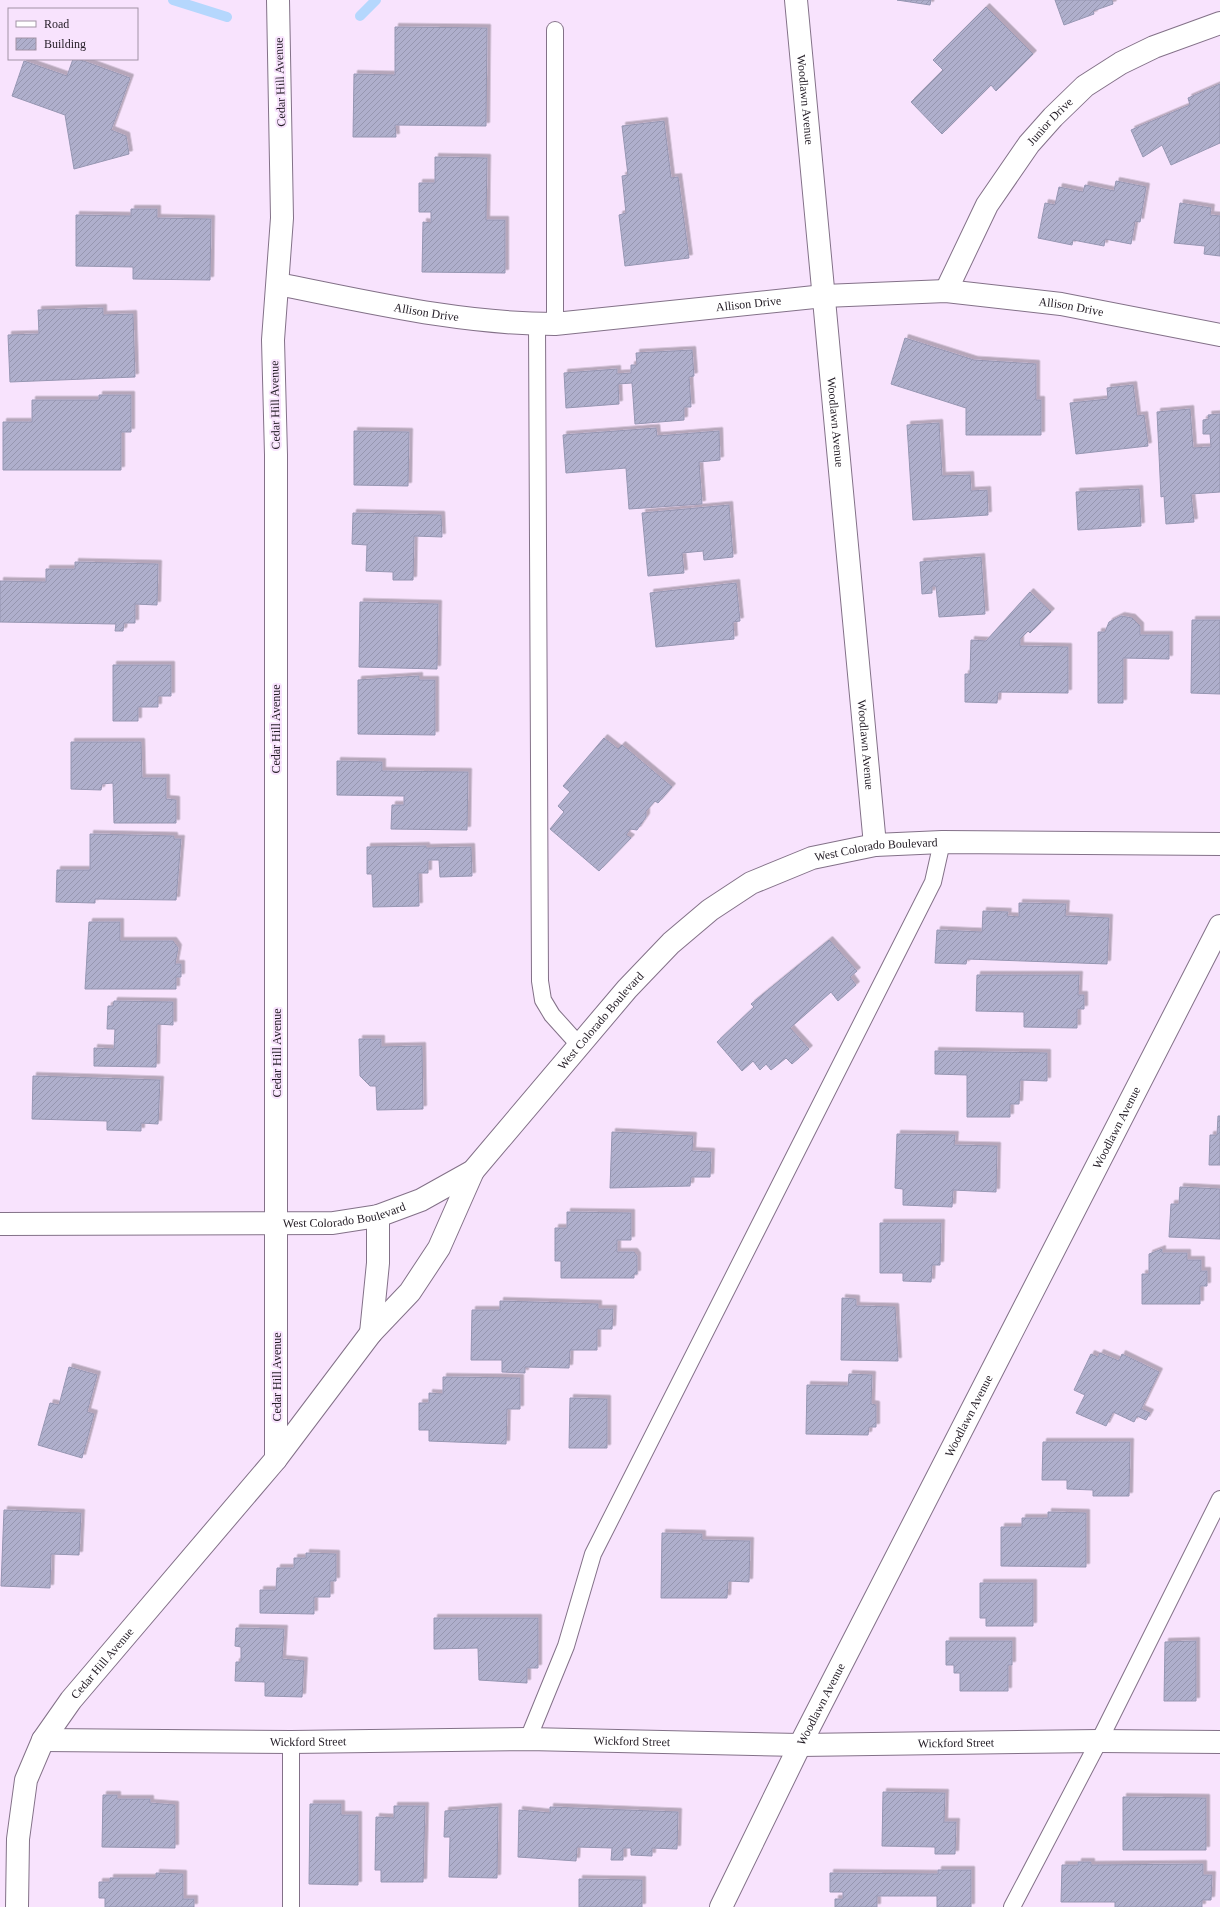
<svg xmlns="http://www.w3.org/2000/svg" width="1220" height="1907" font-family="Georgia,serif">
  <style>
    .lines { fill: none; stroke-linecap: round; stroke-linejoin: round }
    .stream { stroke: #b5d7fd; stroke-width: 10 }
    .building { fill: url(#building-hatch); stroke: #9696b2; filter: url(#shadow) }
    .lane-casing { stroke: #837188; stroke-width: 18 }
    .street-casing { stroke: #837188; stroke-width: 24 }
    .secondary-casing { stroke: #837188; stroke-width: 24 }
    .lane { stroke: #fff; stroke-width: 16 }
    .street { stroke: #fff; stroke-width: 22 }
    .secondary { stroke: #fff; stroke-width: 22 }
    .labels { text-anchor: middle; stroke-width: 4; stroke-linejoin: round; paint-order: stroke }
    .street-label { font-size: 12px; fill: #221b24; stroke: #f8e3fd }
  </style>
  <defs>
    <pattern id="building-hatch" width="6" height="6" patternUnits="userSpaceOnUse"><rect width="6" height="6" fill="#afafcc"/><path d="M-1 1l2-2M0 6l6-6M5 7l2-2" fill="none" stroke="#9696af"/></pattern>
    <filter id="shadow"><feDropShadow dx="3.5" dy="-3.5" stdDeviation="0" flood-color="#0004"/></filter>
  </defs>
  <rect width="100%" height="100%" fill="#f8e3fd"/>
  <g class="lines">
    <g class="stream">
      <path d="M173,0L227,17"/>
      <path d="M360,16L376,0"/>
    </g>
  </g>
  <g class="building">
    <path d="M897,0H931L930,5Z"/>
    <path d="M1055,0H1112L1113,4L1093,11L1094,14L1064,25Z"/>
    <path d="M986,7L1033,54L996,91L991,85L942,134L911,102L943,70L933,60Z"/>
    <path d="M395,27L487,28L486,126L395,125L396,137H353L354,74L395,75Z"/>
    <path d="M73,59H78L130,78L111,130L126,136L129,154L74,169L65,115L12,96L24,61L67,76Z"/>
    <path d="M1220,84V143L1171,165L1162,145L1143,157L1131,130L1190,105L1188,98Z"/>
    <path d="M664,121L671,178L678,177L689,258L625,266L619,215L626,213L622,176L628,175L622,126Z"/>
    <path d="M435,157L487,158L486,220H505V273L422,272L423,222L431,223V212H419V183H435Z"/>
    <path d="M1116,181L1146,187L1140,222L1135,221L1131,244L1105,239L1104,246L1073,240L1072,245L1038,238L1045,203L1055,205L1059,187L1083,192L1085,185L1114,191Z"/>
    <path d="M1180,203L1211,208L1210,215L1220,216V256L1204,254L1205,246L1174,243Z"/>
    <path d="M131,209H157V218L211,219L210,280L133,279V267L76,266V215L131,216Z"/>
    <path d="M103,308V315L133,314L135,377L10,382L8,335L39,334L38,310Z"/>
    <path d="M905,338L974,360L1036,364V400H1041V435H966V408L891,384Z"/>
    <path d="M692,350L694,376L689,377L691,407H684V420L635,424L632,383L618,384L619,404L566,408L564,373L617,369V374L631,373V365H637L636,353Z"/>
    <path d="M1133,385L1137,416L1144,415L1148,446L1076,454L1070,403L1108,399L1107,388Z"/>
    <path d="M99,395H131V432H121V470H3V422H32V400H99Z"/>
    <path d="M1190,409L1193,448L1211,447L1210,434H1203V420L1209,419L1208,415L1220,414V492L1191,494L1194,522L1166,524L1164,496L1161,497L1157,412Z"/>
    <path d="M939,423L942,476L970,475L971,491L987,490L988,515L913,520L907,425Z"/>
    <path d="M656,428L657,436L719,431L720,460L699,462L702,504L629,509L626,468L566,473L563,435Z"/>
    <path d="M354,431L409,432L408,486L354,485Z"/>
    <path d="M1139,489L1141,526L1078,530L1076,492Z"/>
    <path d="M729,505L733,557L704,560L703,551L682,553L684,573L648,576L642,513Z"/>
    <path d="M353,513L441,515L442,537L414,536L413,580H393V572L366,571L367,545L352,544Z"/>
    <path d="M981,557L985,614L939,617L936,586H932V593L922,594L920,562Z"/>
    <path d="M75,562L158,564L157,605L135,604V623H124L123,631H115L116,624L0,622V581L46,582V569H75Z"/>
    <path d="M736,583L740,621L733,622L734,639L656,647L650,593Z"/>
    <path d="M1030,592L1051,612L1030,633L1028,631L1020,639V646L1068,647V693L998,692L997,703L965,702V674H970L971,640L986,641Z"/>
    <path d="M360,602L438,604L437,669L359,667Z"/>
    <path d="M1121,616L1132,618L1140,626V635H1169V659L1123,658V703H1098V632H1105L1109,622Z"/>
    <path d="M1192,620H1220V694L1191,693Z"/>
    <path d="M113,665H171V696H158V707H138V721H113Z"/>
    <path d="M419,676V680H435V735L358,734V680Z"/>
    <path d="M604,738L618,749L622,745L672,787L658,803L655,801L646,811V817L637,830L630,829L626,835L631,838L599,871L550,829L564,812L558,806L570,792L563,786Z"/>
    <path d="M71,742H141L142,778H166V799L176,800V823H114L113,783L102,784L101,790L71,789Z"/>
    <path d="M337,761L382,762V771L468,772L467,830L391,829L392,805H404V796L337,795Z"/>
    <path d="M90,834L174,836V839H181L176,900L95,899V903L56,902L57,870H90Z"/>
    <path d="M426,846V848L471,847L472,876L440,877L439,860H428V873H418L419,906L373,907L372,874H367V847Z"/>
    <path d="M1019,903L1066,904L1065,916L1109,918L1107,964L967,959L966,964L935,963L937,930L982,932L983,911L1008,912L1007,916L1019,917Z"/>
    <path d="M89,922H120V941H173L178,948L175,964H181V977H176V989H85Z"/>
    <path d="M829,940L857,971L850,977L856,985L838,1001L831,992L790,1028L809,1049L792,1064L786,1058L771,1070L766,1064L760,1070L753,1061L742,1071L717,1042L754,1007L751,1004Z"/>
    <path d="M977,975H1079L1078,995H1084V1009H1077V1028L1024,1027V1012L976,1011Z"/>
    <path d="M114,1001L173,1002V1025L157,1024L156,1067L94,1066V1048L114,1049L115,1029H107L108,1006H113Z"/>
    <path d="M359,1039H381V1047L422,1046L423,1109L377,1110L376,1086H370L360,1076Z"/>
    <path d="M935,1051L1047,1053V1081L1020,1080L1019,1104H1010V1117H967V1075L935,1074Z"/>
    <path d="M33,1076L160,1080L158,1124L141,1123V1131L107,1130V1121L32,1119Z"/>
    <path d="M1218,1116H1220V1165H1209L1210,1135H1217Z"/>
    <path d="M612,1132L693,1136L692,1151L711,1152L710,1177H691L690,1186L610,1188Z"/>
    <path d="M897,1134L955,1135L954,1145L997,1146L996,1192L953,1190L952,1207L903,1205V1189L895,1188Z"/>
    <path d="M1180,1187L1220,1189V1239L1169,1237L1171,1204H1179Z"/>
    <path d="M567,1212L631,1213V1240H617V1252H634L637,1256V1274H634V1278H561V1261H555V1228H567Z"/>
    <path d="M880,1223H941L940,1265H932L931,1282L903,1281V1273H880Z"/>
    <path d="M1162,1249V1253H1187V1260H1201V1271H1207V1286H1200V1304H1142V1274H1149V1254Z"/>
    <path d="M842,1298L856,1299V1306L895,1307L898,1361L841,1360Z"/>
    <path d="M500,1301L598,1304V1309H613L612,1329H597V1350H570L569,1368L525,1367V1373L502,1372V1360H471L472,1310H500Z"/>
    <path d="M1100,1353L1119,1361L1122,1354L1159,1372L1141,1409L1150,1413L1146,1420L1137,1416L1134,1422L1113,1412L1106,1426L1076,1413L1085,1395L1074,1390L1091,1354L1098,1357Z"/>
    <path d="M69,1367L97,1375L87,1412L94,1414L82,1458L38,1445L50,1403L59,1405Z"/>
    <path d="M849,1374L872,1375L871,1404L876,1405V1427H869L868,1435L806,1434L807,1385L848,1386Z"/>
    <path d="M443,1377L520,1378V1409H507L506,1444L429,1441V1430H419V1403H429V1393L443,1394Z"/>
    <path d="M570,1398L607,1399V1448H569Z"/>
    <path d="M1043,1442H1130L1129,1496H1093V1490L1067,1489V1480H1042Z"/>
    <path d="M4,1510L81,1513L79,1555L51,1554L50,1588L1,1586Z"/>
    <path d="M1048,1512L1086,1513V1567L1001,1566V1527H1022V1518H1048Z"/>
    <path d="M662,1533L702,1534V1540L750,1541L749,1582L728,1581L727,1598H661Z"/>
    <path d="M306,1553L336,1554V1581H330V1597H314V1614L260,1613V1590H276L277,1568H294V1558H306Z"/>
    <path d="M980,1583H1033V1626H986V1618H980Z"/>
    <path d="M434,1618H538V1668H527V1683L479,1680L478,1648L434,1649Z"/>
    <path d="M236,1628L284,1629L282,1659L304,1661L302,1697L265,1696V1682L235,1681L236,1662H241V1647L235,1646Z"/>
    <path d="M946,1641H1012V1665H1008V1691H960V1673H954V1665H946Z"/>
    <path d="M1196,1641V1701H1164L1165,1642Z"/>
    <path d="M883,1792L945,1793L944,1822H956L955,1854H935V1847L882,1846Z"/>
    <path d="M103,1795H117V1799H150V1803L175,1805V1848L102,1847Z"/>
    <path d="M1123,1797L1206,1798V1850H1123Z"/>
    <path d="M310,1804H341V1815H358V1885L309,1884Z"/>
    <path d="M394,1806H425L423,1882H381V1870H375L376,1817L394,1818Z"/>
    <path d="M498,1807L497,1878L449,1877L450,1837H444L445,1811Z"/>
    <path d="M550,1807L678,1812L677,1849L652,1848V1856L631,1855V1848H623V1860H611L612,1848L577,1847L576,1861L518,1857L519,1810L550,1813Z"/>
    <path d="M1078,1862H1091V1865L1203,1864V1875H1212L1211,1900H1202V1907H1115V1902H1061L1062,1865H1078Z"/>
    <path d="M938,1870H971V1907H937V1896H877V1907H835V1899H843V1892H830V1873L938,1874Z"/>
    <path d="M156,1873L183,1874V1899H194V1907H105V1898H99V1882H110V1878H156Z"/>
    <path d="M579,1879L642,1880V1907H579Z"/>
  </g>
  <g class="lines">
    <defs>
      <g id="lane">
        <path d="M555,30V324"/>
        <path d="M537,324L540,981L543,1000L552,1015L579,1045"/>
        <path d="M528,1739L566,1646L593,1554L933,882L942,842"/>
        <path d="M291,1907V1742"/>
        <path d="M1012,1907L1099,1741L1220,1499"/>
      </g>
      <g id="street">
        <path id="s1" d="M796,0L875,845"/>
        <path id="s2" d="M278,284C369,302 461,324 555,324L824,296L946,291L1061,304L1220,335"/>
        <path id="s3" d="M946,291L987,205L1029,144L1053,117L1085,86L1121,63L1154,47L1220,23"/>
        <path d="M371,1333L378,1263V1216"/>
        <path d="M276,1459L371,1333L410,1292L439,1248L473,1171"/>
        <path id="s4" d="M43,1740L291,1742L528,1739L800,1745L1099,1741L1220,1742"/>
        <path id="s5" d="M17,1907L18,1839L26,1780L43,1740L71,1700L276,1459V455L273,340L282,218L278,0"/>
        <path id="s6" d="M721,1907L800,1745L1220,926"/>
      </g>
      <g id="secondary">
        <path id="s7" d="M0,1224L333,1223L378,1216L421,1200L473,1171L627,989L671,943L710,910L751,883L812,858L875,845L942,842L1220,844"/>
      </g>
    </defs>
    <use href="#lane" class="lane-casing"/>
    <use href="#street" class="street-casing"/>
    <use href="#secondary" class="secondary-casing"/>
    <use href="#lane" class="lane"/>
    <use href="#street" class="street"/>
    <use href="#secondary" class="secondary"/>
  </g>
  <g class="labels">
    <g class="street-label">
      <text transform="translate(280 82) rotate(-92)" y="4">Cedar Hill Avenue</text>
      <text dy="4" stroke="none"><textPath href="#s1" startOffset="100">Woodlawn Avenue</textPath></text>
      <text dy="4" stroke="none"><textPath href="#s3" startOffset="200">Junior Drive</textPath></text>
      <text dy="4" stroke="none"><textPath href="#s2" startOffset="475">Allison Drive</textPath></text>
      <text dy="4" stroke="none"><textPath href="#s2" startOffset="799">Allison Drive</textPath></text>
      <text dy="4" stroke="none"><textPath href="#s2" startOffset="151">Allison Drive</textPath></text>
      <text transform="translate(275 405) rotate(-91)" y="4">Cedar Hill Avenue</text>
      <text dy="4" stroke="none"><textPath href="#s1" startOffset="424">Woodlawn Avenue</textPath></text>
      <text transform="translate(276 729) rotate(-90)" y="4">Cedar Hill Avenue</text>
      <text dy="4" stroke="none"><textPath href="#s1" startOffset="748">Woodlawn Avenue</textPath></text>
      <text dy="4" stroke="none"><textPath href="#s7" startOffset="1017">West Colorado Boulevard</textPath></text>
      <text dy="4" stroke="none"><textPath href="#s7" startOffset="681">West Colorado Boulevard</textPath></text>
      <text transform="translate(277 1053) rotate(-90)" y="4">Cedar Hill Avenue</text>
      <text dy="4" stroke="none"><textPath href="#s6" startOffset="874">Woodlawn Avenue</textPath></text>
      <text dy="4" stroke="none"><textPath href="#s7" startOffset="345">West Colorado Boulevard</textPath></text>
      <text transform="translate(277 1377) rotate(-90)" y="4">Cedar Hill Avenue</text>
      <text dy="4" stroke="none"><textPath href="#s6" startOffset="550">Woodlawn Avenue</textPath></text>
      <text dy="4" stroke="none"><textPath href="#s5" startOffset="268">Cedar Hill Avenue</textPath></text>
      <text dy="4" stroke="none"><textPath href="#s6" startOffset="226">Woodlawn Avenue</textPath></text>
      <text dy="4" stroke="none"><textPath href="#s4" startOffset="265">Wickford Street</textPath></text>
      <text dy="4" stroke="none"><textPath href="#s4" startOffset="589">Wickford Street</textPath></text>
      <text dy="4" stroke="none"><textPath href="#s4" startOffset="913">Wickford Street</textPath></text>
    </g>
  </g>
  <rect x="8" y="8" width="130" height="52" fill="#f8e3fd" stroke="#a293a6"/>
  <rect x="16" y="21" width="20" height="6" fill="#ffffff" stroke="#a293a6"/>
  <text x="44" y="28" font-size="12" fill="#221b24">Road</text>
  <rect x="16" y="38" width="20" height="12" fill="url(#building-hatch)" stroke="#a293a6"/>
  <text x="44" y="48" font-size="12" fill="#221b24">Building</text>
</svg>
